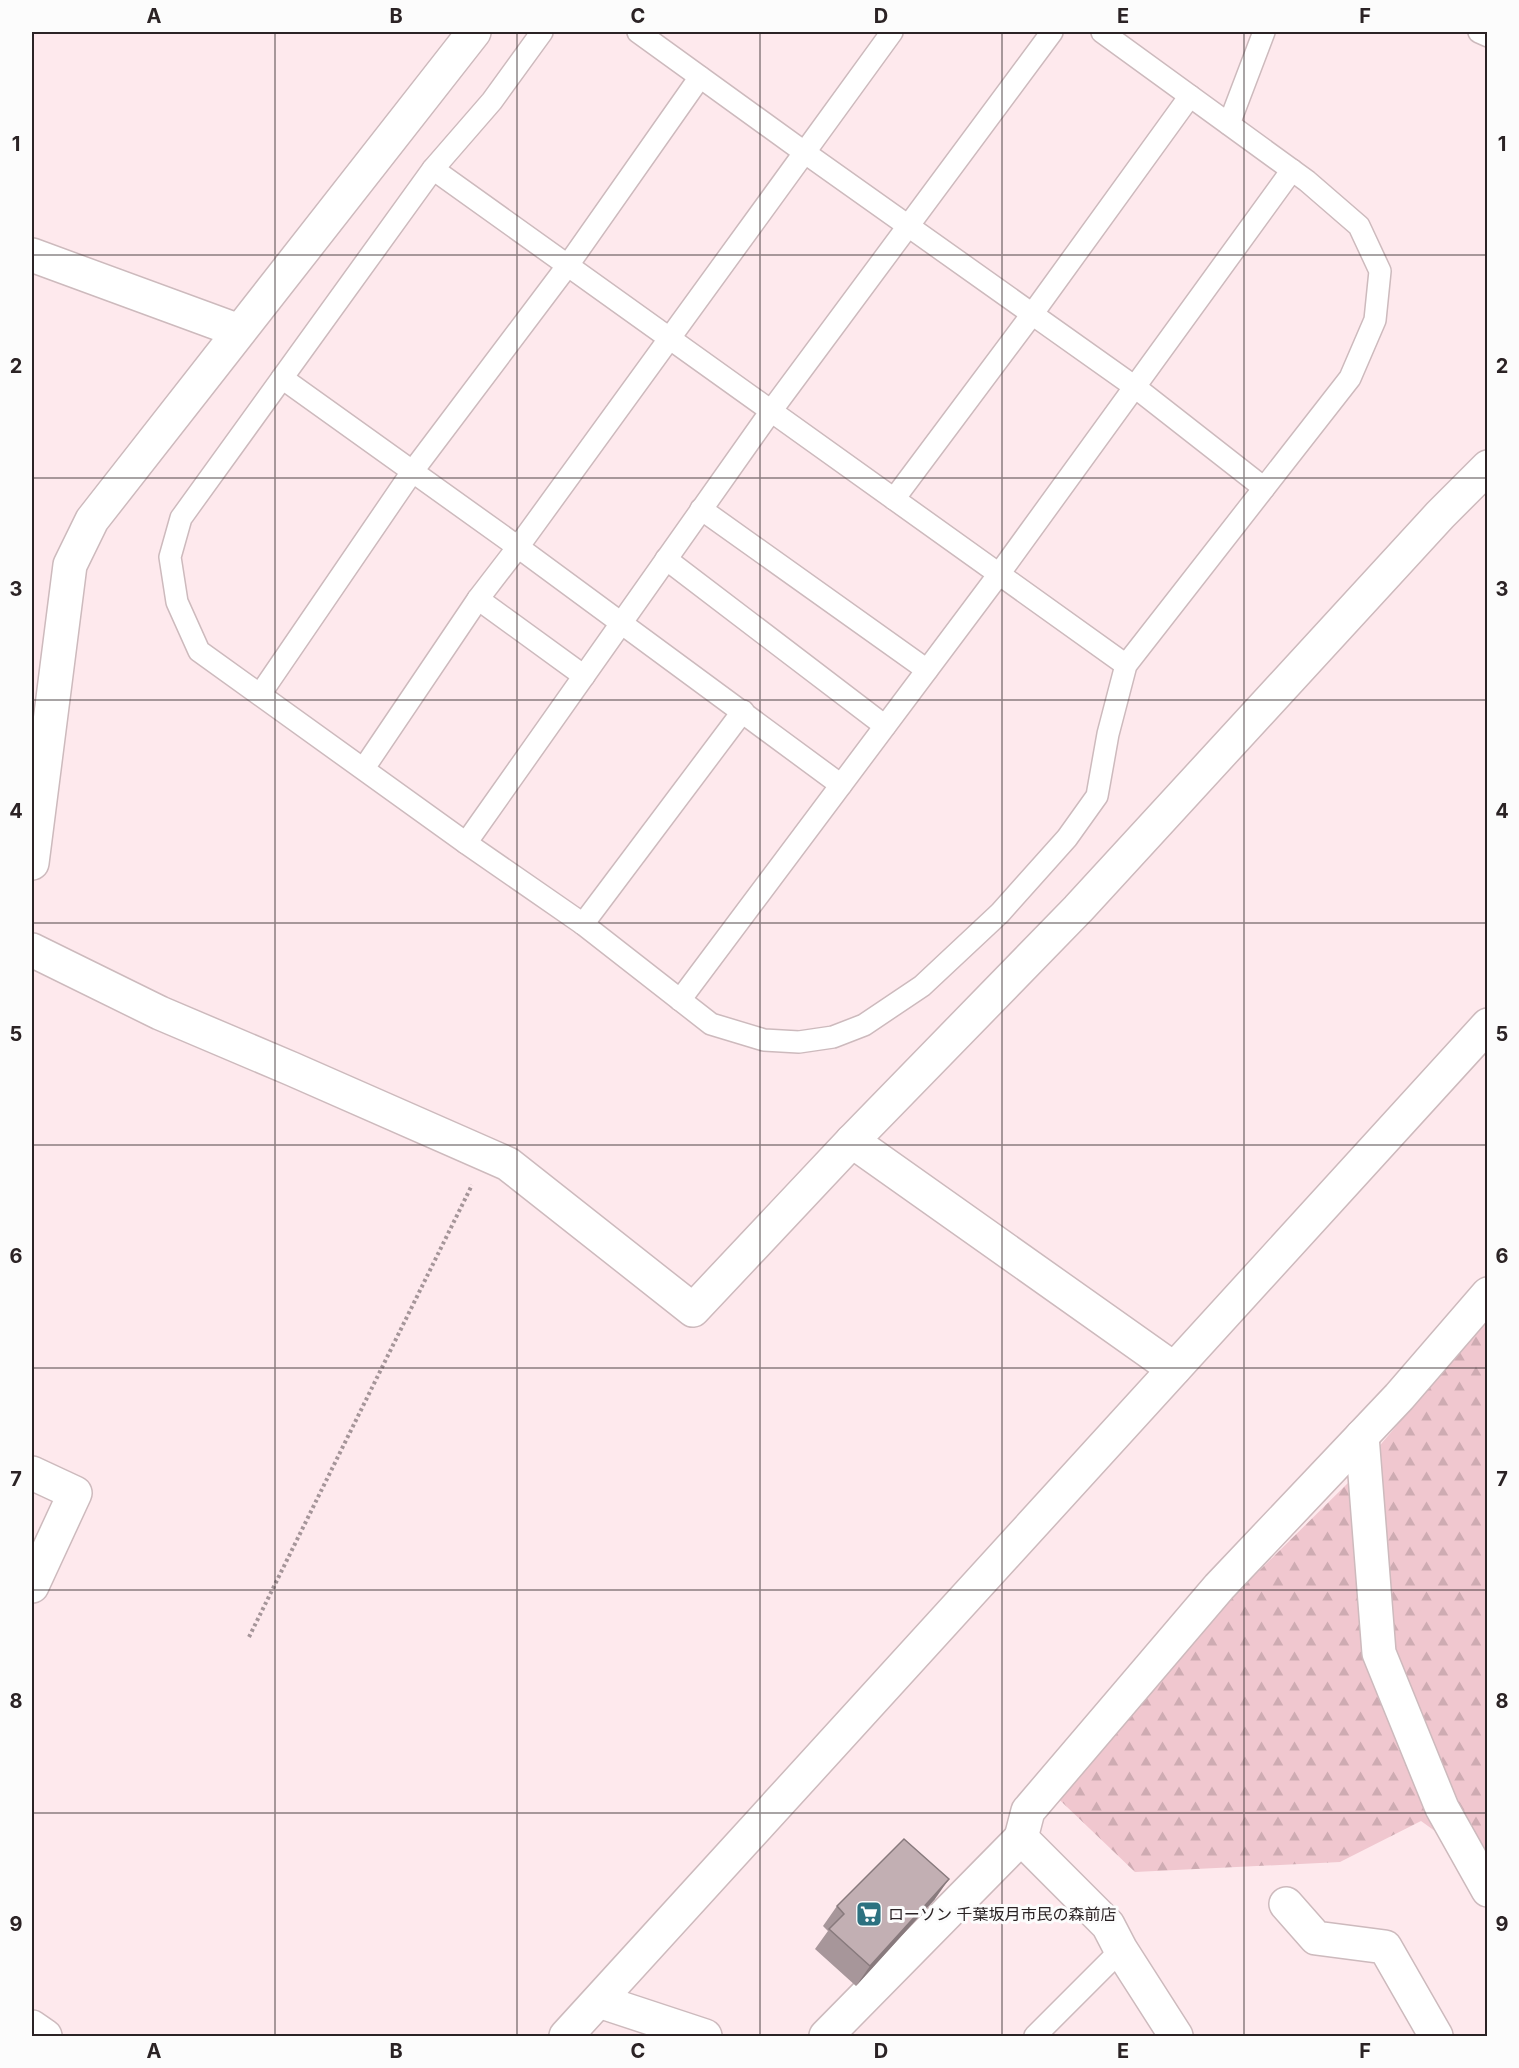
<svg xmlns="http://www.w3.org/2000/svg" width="1519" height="2068" font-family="Inter,'Noto Sans JP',sans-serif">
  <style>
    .forest { fill: url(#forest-firs) }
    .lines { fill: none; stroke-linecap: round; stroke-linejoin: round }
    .service-casing { stroke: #cdbabd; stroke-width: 24 }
    .minor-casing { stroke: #cdbabd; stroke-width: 36 }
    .tertiary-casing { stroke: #cdbabd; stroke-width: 36 }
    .path { stroke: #a59599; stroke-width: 4; stroke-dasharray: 3 3; stroke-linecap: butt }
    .service { stroke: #fff; stroke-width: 21 }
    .minor { stroke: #fff; stroke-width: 33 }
    .tertiary { stroke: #fff; stroke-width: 33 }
    .wall { fill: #a7969a }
    .shaded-wall { fill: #887a7d }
    .building { fill: #c2afb3; stroke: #887a7d; stroke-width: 1.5 }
    .grid { fill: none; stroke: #2b2325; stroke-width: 1.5; stroke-opacity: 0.55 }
    .labels { text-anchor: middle; stroke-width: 6; stroke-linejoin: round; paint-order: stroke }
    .poi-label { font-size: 16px; fill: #2b2325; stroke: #fcfcfc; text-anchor: start }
    .neatline { fill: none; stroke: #2b2325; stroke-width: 2 }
    .grid-label { font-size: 20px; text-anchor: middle; font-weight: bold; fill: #2b2325 }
  </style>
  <defs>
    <pattern id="forest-firs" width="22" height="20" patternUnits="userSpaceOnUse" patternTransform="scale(1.5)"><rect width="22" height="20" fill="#f0c7cf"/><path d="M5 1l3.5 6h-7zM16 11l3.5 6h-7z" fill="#ceabb2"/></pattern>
  </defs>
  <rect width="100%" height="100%" fill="#fee9ed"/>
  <path class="forest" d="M1487,1318V1875L1482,1865L1421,1821L1340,1862L1135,1872L1043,1784L1350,1481Z"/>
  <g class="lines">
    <defs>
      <g id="service">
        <path d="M542,32L492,101L433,169L181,518L170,557L177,602L199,651L466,843L583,924L711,1024L764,1040L799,1042L833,1037L864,1025L922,986L1000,913L1067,838L1097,796L1108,734L1126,665L1350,378L1375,320L1380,271L1359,226L1307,181L1102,32"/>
        <path d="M638,32L804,152L1135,387L1264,488"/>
        <path d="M1479,32L1488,36"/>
        <path d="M1229,124L1264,32"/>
        <path d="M433,169L1126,665"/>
        <path d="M282,378L518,547L841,785"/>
        <path d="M894,499L1033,313L1190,96"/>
        <path d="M701,509L927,670"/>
        <path d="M666,559L885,726"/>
        <path d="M478,599L584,676"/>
        <path d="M261,693L412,472L568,265L700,77"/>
        <path d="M364,768L478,599L518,547L892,32"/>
        <path d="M466,843L771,411L1052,32"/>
        <path d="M583,924L743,711"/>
        <path d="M680,1000L999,574L1292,170"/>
        <path d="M1035,2036L1121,1950"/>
      </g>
      <g id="minor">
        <path d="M32,255L239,331"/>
        <path d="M32,863L70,565L92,520L474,32"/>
        <path d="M32,950L160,1013L292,1069L508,1164L693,1310L852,1141L1078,909L1440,515L1488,467"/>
        <path d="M852,1141L1174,1369"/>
        <path d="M1362,1436L1379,1653L1442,1808L1488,1890"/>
        <path d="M32,1473L75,1493L32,1586"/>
        <path d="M1021,1838L1028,1811L1219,1587L1399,1397L1488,1294"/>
        <path d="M1286,1904L1316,1938L1385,1947L1436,2036"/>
        <path d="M599,2001L705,2036"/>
        <path d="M826,2036L1021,1838L1108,1925L1121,1950L1176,2036"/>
      </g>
      <g id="tertiary">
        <path d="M32,2027L45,2036"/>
        <path d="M566,2036L1488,1025"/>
      </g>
    </defs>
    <use href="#service" class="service-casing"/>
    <use href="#minor" class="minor-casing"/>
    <use href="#tertiary" class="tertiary-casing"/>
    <path class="path" d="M249,1637L472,1185"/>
    <use href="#service" class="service"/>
    <use href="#minor" class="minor"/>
    <use href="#tertiary" class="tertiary"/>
  </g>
  <path class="wall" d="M935,1899L856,1986L815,1949L828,1931L823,1926L837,1906Z"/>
  <path class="shaded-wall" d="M949,1879L935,1899L856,1986L870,1966Z"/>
  <path class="building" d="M904,1839L949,1879L870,1966L829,1929L844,1914L837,1906Z"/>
  <path class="grid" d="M275,32V2036M517,32V2036M760,32V2036M1002,32V2036M1244,32V2036M32,255H1488M32,478H1488M32,700H1488M32,923H1488M32,1145H1488M32,1368H1488M32,1590H1488M32,1813H1488"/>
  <defs>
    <symbol id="supermarket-square" viewBox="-11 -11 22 22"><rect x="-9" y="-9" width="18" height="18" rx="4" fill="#2c7180" stroke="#fcfcfc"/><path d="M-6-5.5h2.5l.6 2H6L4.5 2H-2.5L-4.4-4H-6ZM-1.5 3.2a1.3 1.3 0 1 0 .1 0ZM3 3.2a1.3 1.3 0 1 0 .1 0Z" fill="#fff"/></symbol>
  </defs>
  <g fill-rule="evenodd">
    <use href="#supermarket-square" x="854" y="1899" width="30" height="30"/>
  </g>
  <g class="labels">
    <g class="poi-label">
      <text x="888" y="1920">ローソン 千葉坂月市民の森前店</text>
    </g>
  </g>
  <rect width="1519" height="2068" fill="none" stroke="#fcfcfc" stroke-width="66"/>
  <rect x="33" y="33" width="1453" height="2002" class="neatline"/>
  <g class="grid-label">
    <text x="154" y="23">A</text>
    <text x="396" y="23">B</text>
    <text x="638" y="23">C</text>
    <text x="881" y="23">D</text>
    <text x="1123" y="23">E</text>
    <text x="1365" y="23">F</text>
    <text x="16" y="151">1</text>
    <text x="1502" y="151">1</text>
    <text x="16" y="373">2</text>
    <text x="1502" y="373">2</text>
    <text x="16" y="596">3</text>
    <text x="1502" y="596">3</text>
    <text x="16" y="818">4</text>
    <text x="1502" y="818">4</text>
    <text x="16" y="1041">5</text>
    <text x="1502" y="1041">5</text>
    <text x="16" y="1263">6</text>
    <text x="1502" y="1263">6</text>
    <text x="16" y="1486">7</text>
    <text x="1502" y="1486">7</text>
    <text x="16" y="1708">8</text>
    <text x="1502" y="1708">8</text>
    <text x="16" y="1931">9</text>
    <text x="1502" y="1931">9</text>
    <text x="154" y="2058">A</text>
    <text x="396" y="2058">B</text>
    <text x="638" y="2058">C</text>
    <text x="881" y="2058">D</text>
    <text x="1123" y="2058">E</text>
    <text x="1365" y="2058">F</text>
  </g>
</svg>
